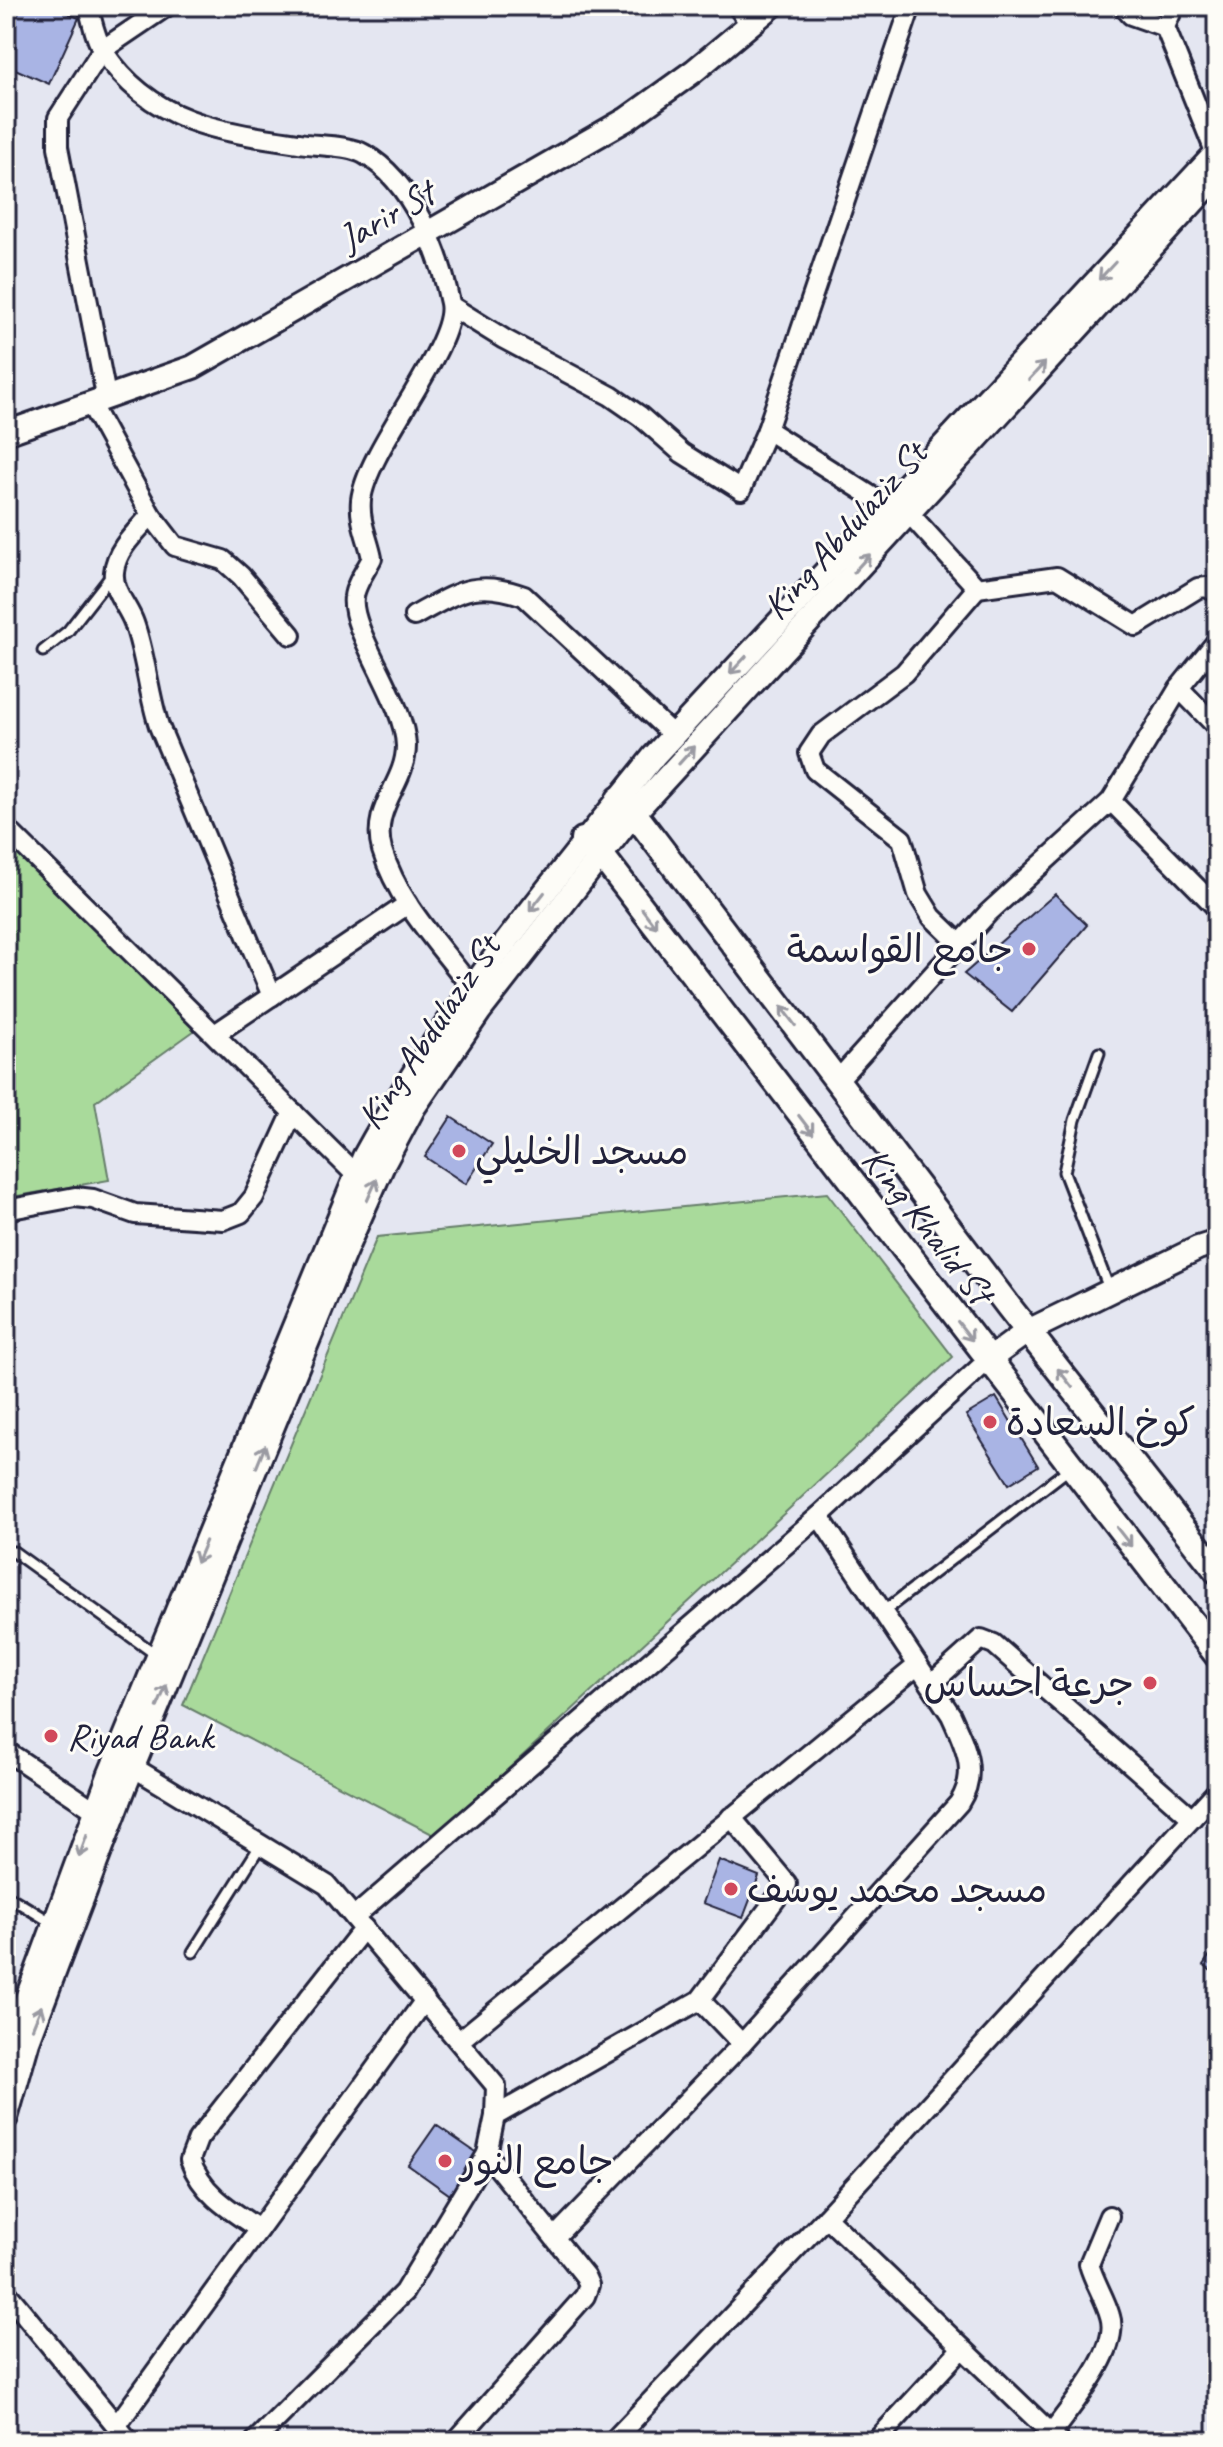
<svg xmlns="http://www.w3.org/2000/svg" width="1223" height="2447" font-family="Caveat,'Playpen Sans Arabic',sans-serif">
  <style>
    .green { fill: #a9da9b; stroke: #667e6b; stroke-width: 2 }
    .building { fill: #a9b4e4; stroke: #22223b; stroke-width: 2 }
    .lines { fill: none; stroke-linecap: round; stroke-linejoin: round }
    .service-casing { stroke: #22223b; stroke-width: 15 }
    .minor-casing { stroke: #22223b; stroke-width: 24 }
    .tertiary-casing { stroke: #22223b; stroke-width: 28 }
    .secondary-casing { stroke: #22223b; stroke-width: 30 }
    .service { stroke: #fdfcf7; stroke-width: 9 }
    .minor { stroke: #fdfcf7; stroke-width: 18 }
    .tertiary { stroke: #fdfcf7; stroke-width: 22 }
    .secondary { stroke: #fdfcf7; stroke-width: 24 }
    .oneway { stroke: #9a9aa2 }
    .poi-dot { fill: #d1495b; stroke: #fdfcf7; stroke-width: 3 }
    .labels { text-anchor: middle; stroke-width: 6; stroke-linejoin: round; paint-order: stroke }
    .street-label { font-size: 38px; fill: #22223b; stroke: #fdfcf7 }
    .poi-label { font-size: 38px; fill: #22223b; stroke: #fdfcf7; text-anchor: start }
  </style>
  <rect width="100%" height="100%" fill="#e4e6f1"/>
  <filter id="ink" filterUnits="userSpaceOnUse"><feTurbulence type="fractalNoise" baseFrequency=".0125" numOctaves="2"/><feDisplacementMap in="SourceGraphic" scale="16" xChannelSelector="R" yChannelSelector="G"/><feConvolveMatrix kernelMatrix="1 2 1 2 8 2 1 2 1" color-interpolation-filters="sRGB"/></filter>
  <g filter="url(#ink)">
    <g class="green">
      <path d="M6,833L205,1023L95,1102L109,1180L6,1198Z"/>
      <path d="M827,1193L953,1357L436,1836L183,1705L377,1237Z"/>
    </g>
    <g class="building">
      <path d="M6,6H52L79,18L49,84L6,65Z"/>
      <path d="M1055,894L1087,925L1012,1012L964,974Z"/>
      <path d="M451,1117L492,1144L466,1184L425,1157Z"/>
      <path d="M996,1397L1038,1466L1009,1484L966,1415Z"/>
      <path d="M719,1860L759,1876L743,1918L703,1903Z"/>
      <path d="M1217,1945V1975L1203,1965Z"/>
      <path d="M436,2125L481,2156L453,2197L408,2165Z"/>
    </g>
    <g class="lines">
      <defs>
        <g id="service">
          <path d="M43,651L68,631L111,576"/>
          <path d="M1099,1053L1075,1120L1064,1172L1110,1291"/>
          <path d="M14,1552L158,1656"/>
          <path d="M884,1611L1070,1468"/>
          <path d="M6,1895L54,1924"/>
          <path d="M193,1952L260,1846"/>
        </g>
        <g id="minor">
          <path d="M88,6C92,20 95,39 104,52C151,123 221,132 299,143C317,146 348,145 364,154C412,181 440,253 450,303C458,345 367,448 361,500C359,522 368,538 372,558C366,570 355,585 354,597C349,631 405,701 406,746C406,784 370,807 382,850C398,903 439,944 471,987"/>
          <path d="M737,6L751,25"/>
          <path d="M1123,6L1131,15L1165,27"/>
          <path d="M1174,6L1165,27L1216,154"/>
          <path d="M451,306L504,339L611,396L640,416L682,453L741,490L767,430"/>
          <path d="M106,396L58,147V118L102,50L167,6"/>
          <path d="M90,403L151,515C137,531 116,549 114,572C112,591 128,606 134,623C146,657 148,692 159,726L272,996"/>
          <path d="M887,506L767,430L911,6"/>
          <path d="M908,512L977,588L904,673L821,735L809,753L815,770L902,839L918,894L932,917L960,944"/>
          <path d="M151,515L175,546L223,560L241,576L291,635"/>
          <path d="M977,588L1057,577L1136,626L1198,588L1207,587L1217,593"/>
          <path d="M414,616C457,593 475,578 524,596L673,735"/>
          <path d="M1179,688L1217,727"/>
          <path d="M1111,801L1217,908"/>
          <path d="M6,828L357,1176"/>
          <path d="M215,1034L408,904"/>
          <path d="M837,1081L988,913L1111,801L1179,688L1217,641"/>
          <path d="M6,1210L75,1197L93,1199L135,1214L223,1220L241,1213L254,1197L293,1112"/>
          <path d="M931,1684L981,1639L994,1644L1192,1818"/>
          <path d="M6,1751L96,1811"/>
          <path d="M133,1767L327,1885L496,2086L495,2116L487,2154L404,2292L255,2441"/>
          <path d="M354,1917L819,1516L987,1361"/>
          <path d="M700,2000L742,2044"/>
          <path d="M459,2041L918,1665"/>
          <path d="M495,2116L700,2000L787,1884L731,1817"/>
          <path d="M826,2217L1059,2441"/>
          <path d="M259,2229C230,2210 202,2194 190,2160L198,2139L364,1928"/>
          <path d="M555,2237L742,2044L959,1803C979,1772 965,1746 951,1715L819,1516"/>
          <path d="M6,2292L129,2441"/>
          <path d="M117,2425L425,2000"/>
          <path d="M1051,2434C1070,2407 1121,2350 1110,2316C1105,2298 1094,2282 1089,2264L1109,2216"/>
          <path d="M456,2441L585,2296L589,2285L585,2276L487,2154"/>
          <path d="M613,2441L826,2217L1217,1791"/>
          <path d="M876,2441L962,2348"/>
        </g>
        <g id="tertiary">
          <path d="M6,433L193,367L627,119L694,71L772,6"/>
          <path d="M987,1361L1028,1331L1198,1248L1217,1242"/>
          <path d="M6,2055L109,1776L364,1157C444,1011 550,885 654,756L1217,152"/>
          <path d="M6,2118L28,2041L125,1786L344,1253L383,1165L414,1107L479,1012L634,813L1217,176"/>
        </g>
        <g id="secondary">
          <path d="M619,799L634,813L1009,1307L1217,1571"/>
          <path d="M583,840L602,856L1217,1655"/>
        </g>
      </defs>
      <use href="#service" class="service-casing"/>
      <use href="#minor" class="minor-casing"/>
      <use href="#tertiary" class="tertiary-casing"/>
      <use href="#secondary" class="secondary-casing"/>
      <use href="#service" class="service"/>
      <use href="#minor" class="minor"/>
      <use href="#tertiary" class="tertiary"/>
      <use href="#secondary" class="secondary"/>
    </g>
    <defs><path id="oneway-shaft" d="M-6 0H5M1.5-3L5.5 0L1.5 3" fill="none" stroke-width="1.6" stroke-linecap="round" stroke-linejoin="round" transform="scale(2)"/></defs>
    <g class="oneway">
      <use href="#oneway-shaft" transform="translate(1107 271) rotate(133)"/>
      <use href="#oneway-shaft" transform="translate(1037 371) rotate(-47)"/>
      <use href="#oneway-shaft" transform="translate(862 563) rotate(-48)"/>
      <use href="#oneway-shaft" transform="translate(738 665) rotate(133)"/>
      <use href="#oneway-shaft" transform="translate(687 755) rotate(-48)"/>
      <use href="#oneway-shaft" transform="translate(537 902) rotate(128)"/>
      <use href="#oneway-shaft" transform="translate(649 918) rotate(53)"/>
      <use href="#oneway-shaft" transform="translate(788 1016) rotate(-127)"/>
      <use href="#oneway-shaft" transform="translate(806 1125) rotate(53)"/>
      <use href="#oneway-shaft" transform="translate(372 1190) rotate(-66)"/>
      <use href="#oneway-shaft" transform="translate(965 1331) rotate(52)"/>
      <use href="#oneway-shaft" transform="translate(1065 1378) rotate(-128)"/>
      <use href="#oneway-shaft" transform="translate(261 1456) rotate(-68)"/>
      <use href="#oneway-shaft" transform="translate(1124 1537) rotate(52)"/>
      <use href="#oneway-shaft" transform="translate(201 1552) rotate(113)"/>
      <use href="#oneway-shaft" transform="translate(162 1696) rotate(-67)"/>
      <use href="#oneway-shaft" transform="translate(83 1846) rotate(110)"/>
      <use href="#oneway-shaft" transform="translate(37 2017) rotate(-68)"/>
    </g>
  </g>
  <g class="poi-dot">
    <circle cx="1029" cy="949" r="8"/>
    <circle cx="459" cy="1151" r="8"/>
    <circle cx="990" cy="1422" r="8"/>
    <circle cx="1150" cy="1683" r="8"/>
    <circle cx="51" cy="1736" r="8"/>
    <circle cx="731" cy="1889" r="8"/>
    <circle cx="445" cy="2161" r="8"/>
  </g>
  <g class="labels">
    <g class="street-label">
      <text transform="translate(386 215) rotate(-30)" y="13">Jarir St</text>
      <text transform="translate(844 530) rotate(-48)" y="13">King Abdulaziz St</text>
      <text transform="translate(428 1032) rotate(-56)" y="13">King Abdulaziz St</text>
      <text transform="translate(928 1225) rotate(52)" y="13">King Khalid St</text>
    </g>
    <g class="poi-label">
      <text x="1013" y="962" text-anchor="end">جامع القواسمة</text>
      <text x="475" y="1164">مسجد الخليلي</text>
      <text x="1006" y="1435">كوخ السعادة</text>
      <text x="1134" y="1696" text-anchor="end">جرعة احساس</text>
      <text x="67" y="1749">Riyad Bank</text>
      <text x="747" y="1902">مسجد محمد يوسف</text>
      <text x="461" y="2174">جامع النور</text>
    </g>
  </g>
  <rect width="1223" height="2447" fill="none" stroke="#fdfcf7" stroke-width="32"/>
  <rect x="16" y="16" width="1191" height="2415" fill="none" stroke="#22223b" stroke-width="3" filter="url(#ink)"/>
</svg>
